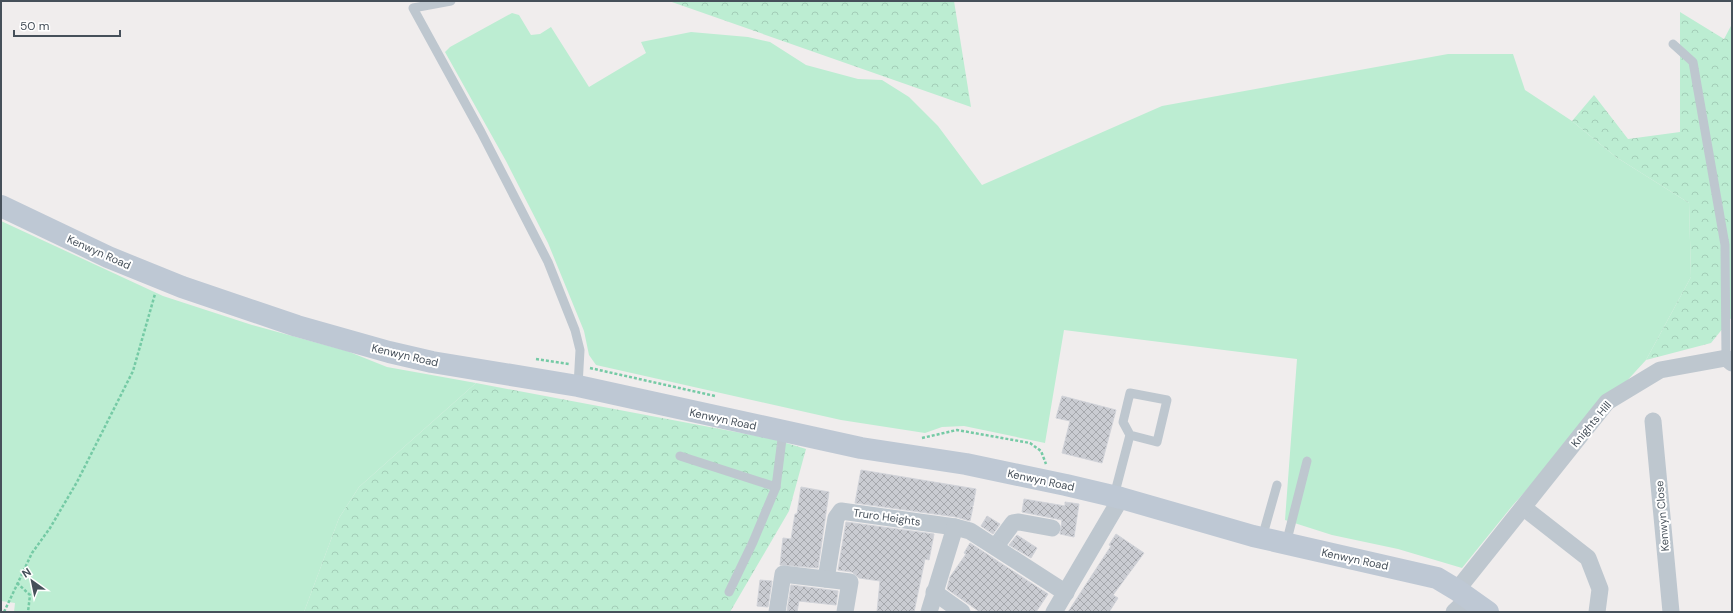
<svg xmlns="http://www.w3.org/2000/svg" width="1733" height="613" font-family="'DM Sans',sans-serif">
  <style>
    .grass { fill: #bcedd2 }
    .forest { fill: url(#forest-crowns) }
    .building { fill: url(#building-cross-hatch); stroke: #d1d3d9 }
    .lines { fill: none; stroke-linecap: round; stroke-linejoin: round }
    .path { stroke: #75caa5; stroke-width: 2.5; stroke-dasharray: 3 2; stroke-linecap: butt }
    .lane { stroke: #bec7cf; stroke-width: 9 }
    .street { stroke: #bec7cf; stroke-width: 17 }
    .secondary { stroke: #bec8d4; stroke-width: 22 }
    .labels { text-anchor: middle; stroke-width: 4; stroke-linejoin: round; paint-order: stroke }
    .street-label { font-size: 11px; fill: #46505a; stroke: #fff }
  </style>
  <defs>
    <pattern id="forest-crowns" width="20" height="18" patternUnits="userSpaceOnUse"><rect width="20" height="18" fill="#bcedd2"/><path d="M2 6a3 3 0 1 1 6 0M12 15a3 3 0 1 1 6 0" fill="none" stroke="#a3cdb7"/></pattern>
    <pattern id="building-cross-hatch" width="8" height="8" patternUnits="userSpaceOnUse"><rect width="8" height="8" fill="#caccd2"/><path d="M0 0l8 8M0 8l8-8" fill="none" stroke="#a6a8ad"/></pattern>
  </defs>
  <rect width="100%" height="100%" fill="#f0eded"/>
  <g class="grass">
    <path d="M512,13L519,15L531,35L540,34L551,27L589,87L646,53L641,42L691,32L748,37L770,42L806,65L858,79L882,80L909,97L938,126L982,185L1162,106L1448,54H1513L1525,90L1572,121L1616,157L1689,203L1691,277L1646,360L1513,505L1462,568L1398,549L1332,535L1285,520L1297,359L1064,330L1045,443L964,426L942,427L925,433L841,420L596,365L589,355L584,331L548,243L506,161L445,52L450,47Z"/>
    <path d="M1,221L163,296L252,325L347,351L387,367L476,383L359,487L339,518L304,612H14L15,603L1,601Z"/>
  </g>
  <g class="forest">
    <path d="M669,1H954L971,107Z"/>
    <path d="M1680,12L1724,39L1732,24V317L1711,343L1646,360L1691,277L1689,203L1616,157L1572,121L1594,95L1628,139L1680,132Z"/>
    <path d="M476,383L773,439L806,449L789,511L730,612H304L339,518L359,487Z"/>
  </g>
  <g class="building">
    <path d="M1062,396L1116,410L1102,463L1062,453L1070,421L1056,418Z"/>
    <path d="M861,470L976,489L973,506H970L973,507L970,521L956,517L855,503Z"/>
    <path d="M801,487L829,492L818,568L780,565L783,538L791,539L795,514H797Z"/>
    <path d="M1024,499L1065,506V502L1079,504L1074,537L1060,534L1062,520L1022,512Z"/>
    <path d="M987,516L1000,524L993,534L981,526Z"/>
    <path d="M846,522L934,534L929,560L925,559L914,612H877L880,581L859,578L852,572L838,570Z"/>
    <path d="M1116,534L1144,553L1113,595L1118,598L1109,612H1068L1111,546L1109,545Z"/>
    <path d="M1017,535L1037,548L1031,558L1009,545Z"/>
    <path d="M970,543L1048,594L1036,612H980L947,589L950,577L966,554L964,553Z"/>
    <path d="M760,580L772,581L768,607L757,606Z"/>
    <path d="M791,585L838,591L836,605L799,601L797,612L787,611Z"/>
  </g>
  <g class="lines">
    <g class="path">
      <path d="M536,359L569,364"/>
      <path d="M590,368L715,396"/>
      <path d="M922,438L957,430L1030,443L1041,451L1046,464"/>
      <path d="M17,583L30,595L28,612"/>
      <path d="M4,612L32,553L50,528L77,482L133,371L155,294"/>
    </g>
    <g class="lane">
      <path d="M451,1L413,8L481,132L548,262L575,330L580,350L578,386"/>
      <path d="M1673,44L1693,62L1725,245L1726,358"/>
      <path d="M680,456L776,487"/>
      <path d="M1114,496L1130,435L1157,442L1167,400L1130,393L1123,422L1130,435"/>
      <path d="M1262,538L1277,485"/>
      <path d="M1286,544L1307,461"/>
      <path d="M729,592L753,542L776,487L783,431"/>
    </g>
    <g class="street">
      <path d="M1653,421L1671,612"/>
      <path d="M1524,508L1588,558L1600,589L1597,612"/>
      <path d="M996,546L1013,523L1019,522L1052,528"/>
      <path d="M826,579L836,518L841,511L955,527"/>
      <path d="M1457,590L1607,402L1660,370L1726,358L1732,363"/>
      <path d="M934,592L962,612"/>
      <path d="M777,612L783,574L850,582L845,612"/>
      <path d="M929,612L955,527L970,531L1066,593"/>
      <path d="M1054,612L1121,498"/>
      <path d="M1454,612L1469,598"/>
    </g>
    <path class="secondary" d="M1,206L108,257L182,287L297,326L389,352L432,362L578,386L861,448L966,464L1066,485L1121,498L1253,536L1437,578L1457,590L1488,612"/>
  </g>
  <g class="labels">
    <g class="street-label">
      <text transform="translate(99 252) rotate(24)" y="4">Kenwyn Road</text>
      <text transform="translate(405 355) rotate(13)" y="4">Kenwyn Road</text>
      <text transform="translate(723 419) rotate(12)" y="4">Kenwyn Road</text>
      <text transform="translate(1591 424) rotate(-50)" y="4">Knights Hill</text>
      <text transform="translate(1041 480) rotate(12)" y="4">Kenwyn Road</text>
      <text transform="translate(1662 516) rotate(-95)" y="4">Kenwyn Close</text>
      <text transform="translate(887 517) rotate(8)" y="4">Truro Heights</text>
      <text transform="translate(1355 559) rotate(12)" y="4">Kenwyn Road</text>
    </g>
  </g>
  <rect width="1733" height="613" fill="none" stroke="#46505a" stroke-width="4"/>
  <g transform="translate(32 581) rotate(327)" stroke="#ffffff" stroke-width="3" paint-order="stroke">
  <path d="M0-3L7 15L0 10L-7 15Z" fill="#46505a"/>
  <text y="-6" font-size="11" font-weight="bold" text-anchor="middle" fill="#46505a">N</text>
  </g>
  <path d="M14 30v6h106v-6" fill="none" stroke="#46505a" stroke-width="2"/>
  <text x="20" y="30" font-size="12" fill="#46505a" stroke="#ffffff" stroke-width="3" paint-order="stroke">50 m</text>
</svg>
